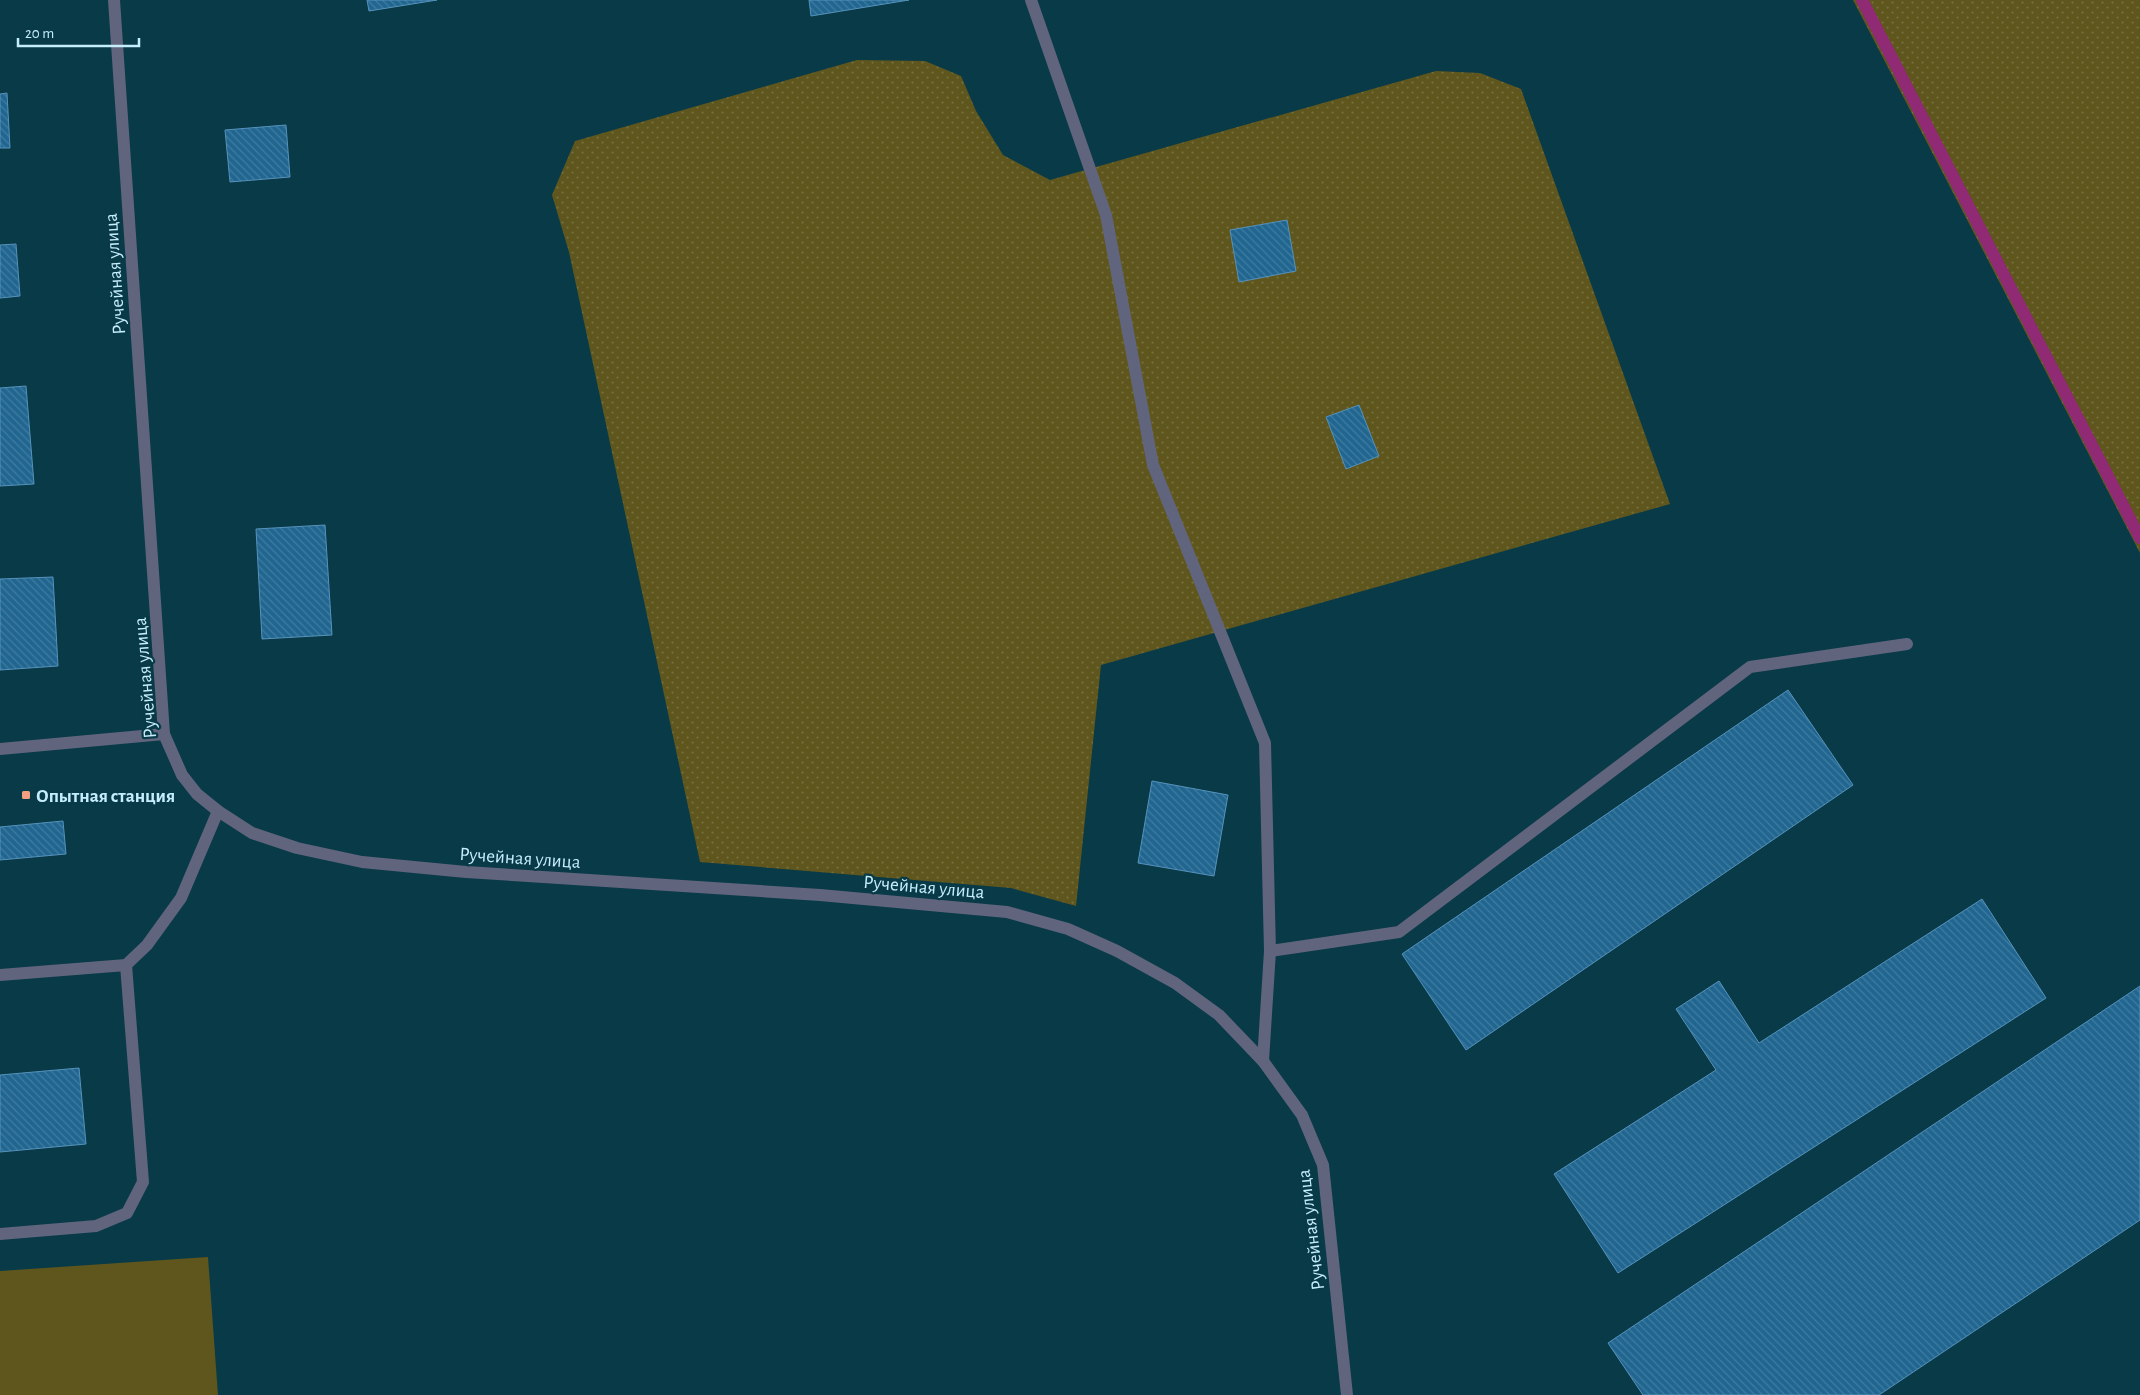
<svg xmlns="http://www.w3.org/2000/svg" width="2140" height="1395" font-family="'Alegreya Sans',sans-serif">
  <style>
    .grass { fill: url(#grass-dots) }
    .garden { fill: #5f561d }
    .lines { fill: none; stroke-linecap: round; stroke-linejoin: round }
    .stream { stroke: #902a74; stroke-width: 12 }
    .building { fill: url(#building-back-hatch); stroke: #5692bc }
    .minor { stroke: #61647d; stroke-width: 12 }
    .poi-dot { fill: #f3a082; stroke: #093a47; stroke-width: 2 }
    .labels { text-anchor: middle; stroke-width: 4.5; stroke-linejoin: round; paint-order: stroke }
    .street-label { font-size: 19px; fill: #c6edfb; stroke: #093a47 }
    .poi-label { font-size: 19px; font-weight: bold; fill: #c6edfb; stroke: #093a47; text-anchor: start }
  </style>
  <defs>
    <pattern id="grass-dots" width="8" height="8" patternUnits="userSpaceOnUse" patternTransform="scale(1.25)"><rect width="8" height="8" fill="#5f561d"/><path d="M2 2h.1M6 6h.1" fill="none" stroke="#746f3f" stroke-width="1.8" stroke-linecap="round"/></pattern>
    <pattern id="building-back-hatch" width="6" height="6" patternUnits="userSpaceOnUse" patternTransform="scale(1.25)"><rect width="6" height="6" fill="#216690"/><path d="M-1 5l2 2M0 0l6 6M5-1l2 2" fill="none" stroke="#407ca0"/></pattern>
  </defs>
  <rect width="100%" height="100%" fill="#093a47"/>
  <g class="grass">
    <path d="M1853,0H2140V553Z"/>
    <path d="M857,60L925,61L961,76L976,111L1003,155L1050,180L1436,71L1480,73L1521,89L1670,504L1101,665L1076,906L1011,888L700,862L569,252L552,195L575,141Z"/>
  </g>
  <path class="garden" d="M208,1257L218,1395H0V1271Z"/>
  <g class="lines">
    <path class="stream" d="M1862,0L2140,538"/>
  </g>
  <g class="building">
    <path d="M367,0H437L369,11Z"/>
    <path d="M809,0H909L811,16Z"/>
    <path d="M7,93L10,148H0V94Z"/>
    <path d="M286,125L290,177L230,182L225,130Z"/>
    <path d="M1287,220L1296,271L1239,282L1230,230Z"/>
    <path d="M16,244L20,296L0,298V245Z"/>
    <path d="M26,386L34,484L0,486V388Z"/>
    <path d="M1359,405L1379,456L1346,469L1326,417Z"/>
    <path d="M325,525L332,635L262,639L256,529Z"/>
    <path d="M53,577L58,666L0,670V579Z"/>
    <path d="M1788,690L1853,785L1466,1050L1402,954Z"/>
    <path d="M1152,781L1228,795L1214,876L1138,863Z"/>
    <path d="M63,821L66,854L0,860V827Z"/>
    <path d="M1982,899L2046,998L1618,1273L1554,1174L1716,1070L1676,1009L1719,981L1759,1043Z"/>
    <path d="M2140,986V1220L1879,1395H1643L1608,1343Z"/>
    <path d="M79,1068L86,1144L0,1152V1075Z"/>
  </g>
  <g class="lines">
    <g class="minor">
      <path d="M114,0L164,734L182,775L197,794L218,811L252,833L297,848L362,862L466,872L820,895L1007,912L1068,929L1117,951L1175,983L1219,1015L1263,1061L1302,1115L1323,1165L1347,1395"/>
      <path d="M1031,0L1106,215L1153,465L1265,743L1270,951L1263,1061"/>
      <path d="M0,749L164,734"/>
      <path d="M1270,951L1399,932L1750,667L1907,644"/>
      <path d="M0,975L126,965L147,945L181,898L218,811"/>
      <path d="M0,1234L96,1226L127,1213L143,1182L126,965"/>
    </g>
  </g>
  <rect class="poi-dot" x="21" y="790" width="10" height="10" rx="2.5"/>
  <g class="labels">
    <g class="street-label">
      <text transform="translate(114 274) rotate(-94)" y="7">Ручейная улица</text>
      <text transform="translate(144 678) rotate(-95)" y="7">Ручейная улица</text>
      <text transform="translate(520 857) rotate(4)" y="7">Ручейная улица</text>
      <text transform="translate(924 886) rotate(5)" y="7">Ручейная улица</text>
      <text transform="translate(1310 1230) rotate(-97)" y="7">Ручейная улица</text>
    </g>
    <g class="poi-label">
      <text x="36" y="802">Опытная станция</text>
    </g>
  </g>
  <path d="M18 38v8h121v-8" fill="none" stroke="#c6edfb" stroke-width="2.5"/>
  <text x="25" y="38" font-size="15" fill="#c6edfb" stroke="#093a47" stroke-width="4" paint-order="stroke">20 m</text>
</svg>
